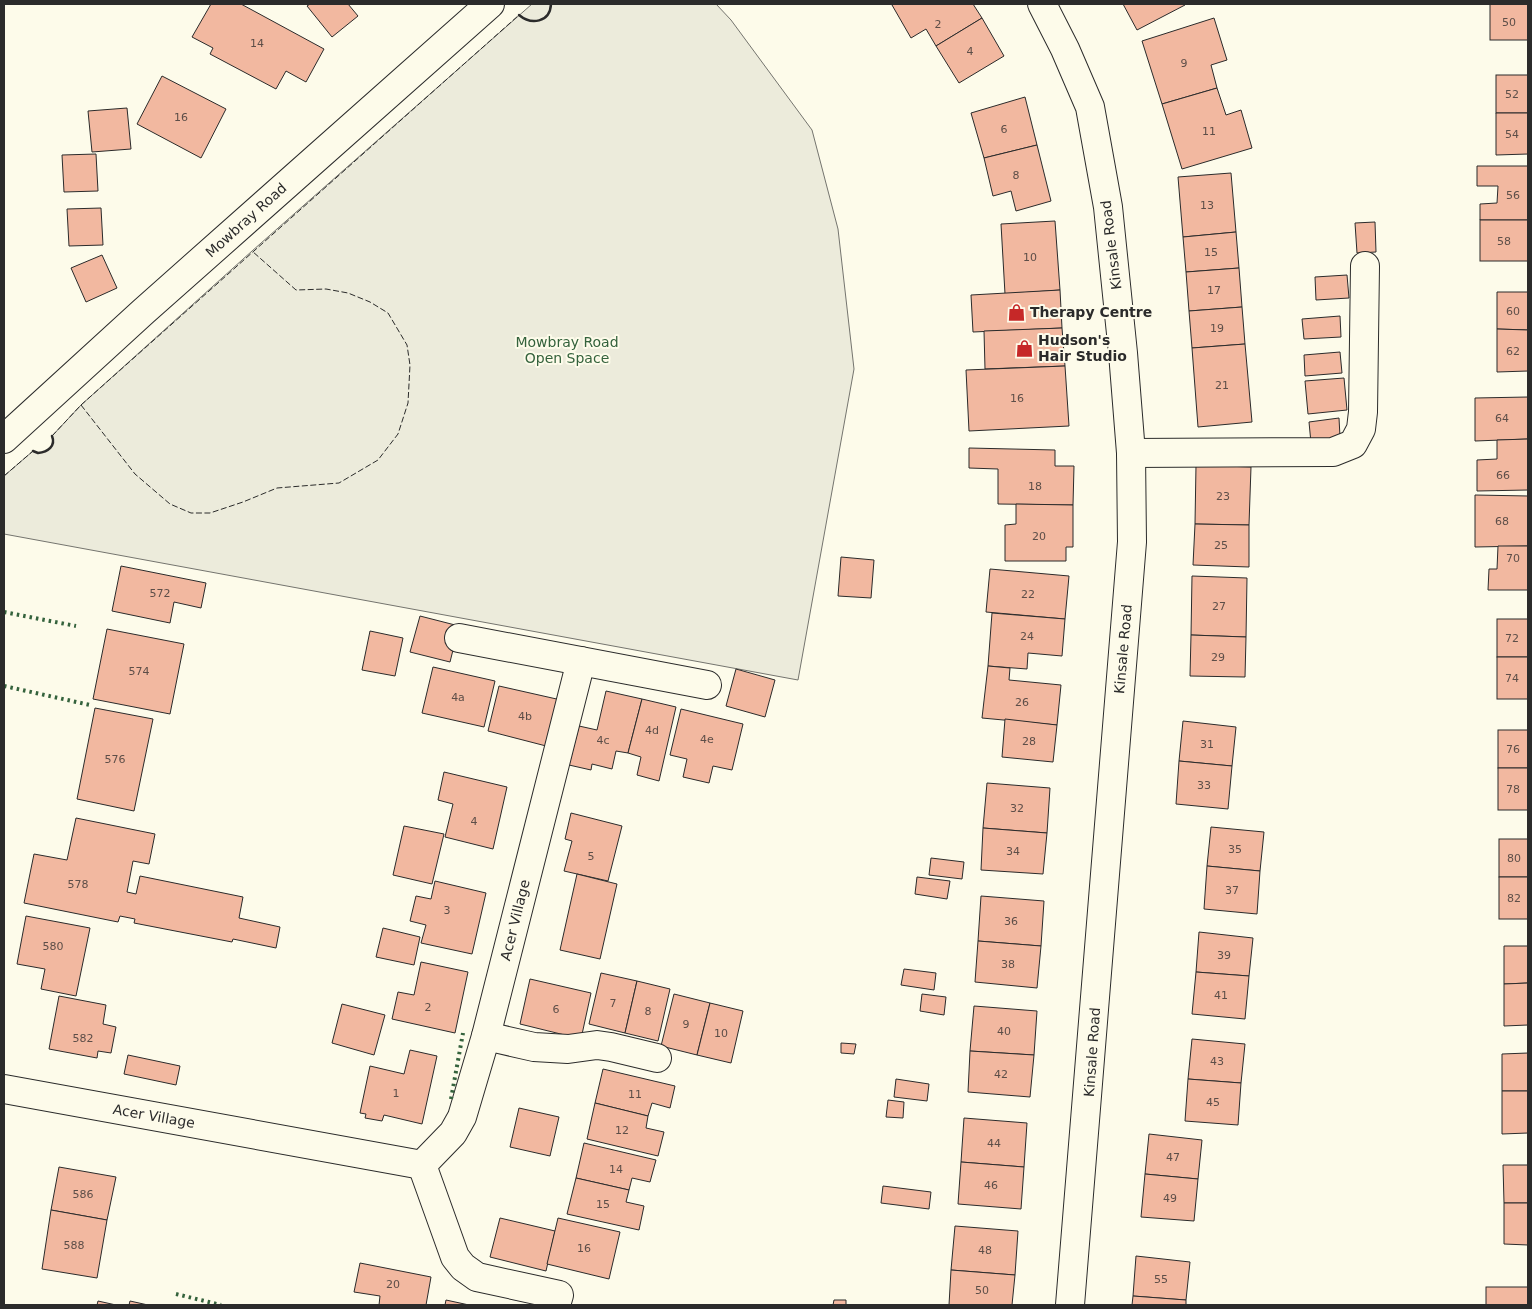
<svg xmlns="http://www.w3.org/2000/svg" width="1532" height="1309" font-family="'DejaVu Sans',sans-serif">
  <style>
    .green { fill: #ecebdb; stroke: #74746e }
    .building { fill: #f2b8a0; stroke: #2b2b2b }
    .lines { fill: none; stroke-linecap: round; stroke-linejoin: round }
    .minor-casing { stroke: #2b2b2b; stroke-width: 30 }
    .minor { stroke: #fdfbea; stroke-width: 28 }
    .hedge { stroke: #34623c; stroke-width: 4; stroke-dasharray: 2.5 4; stroke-linecap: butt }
    .fence { stroke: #2b2b2b; stroke-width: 1; stroke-dasharray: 6 2.5; stroke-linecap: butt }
    .wall { stroke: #2b2b2b; stroke-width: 2.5 }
    .labels { text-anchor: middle; stroke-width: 4; stroke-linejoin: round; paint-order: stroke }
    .number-label { font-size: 11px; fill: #5d4e48 }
    .street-label { font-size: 14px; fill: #2b2b2b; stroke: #fdfbea }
    .poi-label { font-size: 14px; font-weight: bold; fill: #2b2b2b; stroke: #fdfbea; text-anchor: start }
    .park-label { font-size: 14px; fill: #34623c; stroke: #fdfbea }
  </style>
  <rect width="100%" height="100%" fill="#fdfbea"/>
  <path class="green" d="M532,4H716L731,20L812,130L838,229L854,369L798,680L4,534V476L33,451L38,453C48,452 56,446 52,436L81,405L252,251Z"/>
  <g class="building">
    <path d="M211,4H241L324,49L306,82L286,71L276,89L210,54L213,48L192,37Z"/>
    <path d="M310,4H348L358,16L332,37L307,6Z"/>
    <path d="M894,4H973L982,18L936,46L926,29L911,38L892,5Z"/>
    <path d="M1123,4H1185V5L1137,30Z"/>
    <rect x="1490" y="4" width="38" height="36"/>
    <path d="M982,18L1004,56L959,83L936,46Z"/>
    <path d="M1214,18L1227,60L1211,65L1217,88L1162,104L1142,41Z"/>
    <rect x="1496" y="75" width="32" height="38"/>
    <path d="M162,76L226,109L201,158L137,124Z"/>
    <path d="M1217,88L1226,115L1241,110L1252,148L1182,169L1162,104Z"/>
    <path d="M1025,97L1037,145L984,158L971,113Z"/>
    <path d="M127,108L131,149L92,152L88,111Z"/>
    <path d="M1496,113H1528V154L1496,155Z"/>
    <path d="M1037,145L1051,201L1016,211L1011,191L993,196L984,158Z"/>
    <path d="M96,154L98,191L64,192L62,155Z"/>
    <path d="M1477,166H1528V220H1480V204L1497,203L1498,186H1477Z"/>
    <path d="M1231,173L1236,232L1183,237L1178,177Z"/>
    <path d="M101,208L103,245L69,246L67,209Z"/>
    <rect x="1480" y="220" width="48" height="41"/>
    <path d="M1055,221L1060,290L1005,294L1001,224Z"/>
    <path d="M1375,222L1376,252L1357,253L1355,223Z"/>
    <path d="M1236,232L1239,268L1186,272L1183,237Z"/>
    <path d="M102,255L117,288L86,302L71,268Z"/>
    <path d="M1239,268L1242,307L1189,311L1186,272Z"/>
    <path d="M1347,275L1349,298L1316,300L1315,277Z"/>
    <path d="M1060,290L1062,328L973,332L971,295Z"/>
    <path d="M1497,292H1528V330L1497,329Z"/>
    <path d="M1242,307L1245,344L1192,348L1189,311Z"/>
    <path d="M1340,316L1341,337L1304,339L1302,319Z"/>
    <path d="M1062,328L1065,366L985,369L984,331Z"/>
    <path d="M1497,329L1528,330V371L1497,372Z"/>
    <path d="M1245,344L1252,422L1198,427L1192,348Z"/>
    <path d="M1340,352L1342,373L1305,376L1304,355Z"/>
    <path d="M1065,366L1069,426L969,431L966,370Z"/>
    <path d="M1344,378L1347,410L1308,414L1305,381Z"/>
    <path d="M1528,397V439L1475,441V398Z"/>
    <path d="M1339,418L1340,437L1311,443L1309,422Z"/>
    <path d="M1528,439V490L1477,491V460L1497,459V440Z"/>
    <path d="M969,448L1055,450V466H1074L1073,505L998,504V469L969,468Z"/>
    <path d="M1196,465L1251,467L1249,525L1195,524Z"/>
    <path d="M1475,495L1528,496V546L1475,547Z"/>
    <path d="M1016,504L1073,505V547H1066V561H1005V525L1016,524Z"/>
    <path d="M1195,524L1249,525V567L1193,565Z"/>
    <path d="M1498,546H1528V590H1488L1489,569H1497Z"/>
    <path d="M841,557L874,560L871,598L838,596Z"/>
    <path d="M121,566L206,583L201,608L174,602L170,623L112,611Z"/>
    <path d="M990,569L1069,576L1065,619L986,612Z"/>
    <path d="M1192,576L1247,578L1246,637L1191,635Z"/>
    <path d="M992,613L1065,619L1062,656L1028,653L1027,669L988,666Z"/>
    <path d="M420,616L459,626L450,662L410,652Z"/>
    <rect x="1497" y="619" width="31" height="38"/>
    <path d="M107,629L184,644L170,714L93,699Z"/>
    <path d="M370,631L403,638L395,676L362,670Z"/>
    <path d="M1191,635L1246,637L1245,677L1190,676Z"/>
    <rect x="1497" y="657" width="31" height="42"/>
    <path d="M988,666L1010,668L1009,680L1061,685L1057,725L982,718Z"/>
    <path d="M433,667L495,681L484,727L422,713Z"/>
    <path d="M736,669L775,680L765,717L726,706Z"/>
    <path d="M499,686L561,700L550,747L488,731Z"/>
    <path d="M606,691L642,699L628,753L616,751L612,769L592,764L591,770L569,765L579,726L597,730Z"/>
    <path d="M642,699L676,707L659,781L637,775L641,757L628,753Z"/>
    <path d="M95,708L153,719L134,811L77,799Z"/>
    <path d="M681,709L743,724L732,770L713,766L709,783L683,777L687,759L670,755Z"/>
    <path d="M1005,719L1057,725L1053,762L1002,757Z"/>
    <path d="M1183,721L1236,727L1232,766L1179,761Z"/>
    <rect x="1498" y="730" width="30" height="38"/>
    <path d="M1179,761L1232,766L1228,809L1176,804Z"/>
    <rect x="1498" y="768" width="30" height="42"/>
    <path d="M444,772L507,787L493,849L445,837L453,804L438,800Z"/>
    <path d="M987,783L1050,788L1047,833L983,828Z"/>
    <path d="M571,813L622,826L608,881L564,871L572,841L565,839Z"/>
    <path d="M76,818L155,834L149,864L133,861L127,892L136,894L140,876L243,897L239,918L280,927L276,948L233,939L232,942L134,923L135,919L120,916L118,922L24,903L34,854L67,860Z"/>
    <path d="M404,826L444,834L432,884L393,875Z"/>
    <path d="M1211,827L1264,832L1260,871L1207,866Z"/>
    <path d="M983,828L1047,833L1043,874L981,870Z"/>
    <rect x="1499" y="839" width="29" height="38"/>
    <path d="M931,858L964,862L962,879L929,875Z"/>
    <path d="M1207,866L1260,871L1257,914L1204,909Z"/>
    <path d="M577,874L617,884L600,959L560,950Z"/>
    <path d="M917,877L950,881L947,899L915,894Z"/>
    <rect x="1499" y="877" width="29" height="42"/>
    <path d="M435,881L486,893L472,954L421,943L426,925L410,921L416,896L431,899Z"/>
    <path d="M981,896L1044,901L1041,946L978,941Z"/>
    <path d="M26,916L90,928L76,996L41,989L45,969L17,964Z"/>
    <path d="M383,928L420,937L414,965L376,957Z"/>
    <path d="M1199,932L1253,938L1249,976L1196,972Z"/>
    <path d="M978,941L1041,946L1037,988L975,982Z"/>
    <path d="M1504,946H1528V983L1504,984Z"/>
    <path d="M421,962L468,972L455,1033L392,1019L398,992L414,995Z"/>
    <path d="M904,969L936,973L934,990L901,985Z"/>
    <path d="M1196,972L1249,976L1245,1019L1192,1014Z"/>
    <path d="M601,973L637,981L625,1033L589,1024Z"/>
    <path d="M530,979L591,993L581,1039L520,1024Z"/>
    <path d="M637,981L670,989L658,1041L625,1033Z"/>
    <path d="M1528,983V1025L1504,1026V984Z"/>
    <path d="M674,994L710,1003L697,1055L661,1046Z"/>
    <path d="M922,994L946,997L944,1015L920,1011Z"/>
    <path d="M59,996L106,1005L103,1024L116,1027L111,1053L98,1051L97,1058L49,1049Z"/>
    <path d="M710,1003L743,1011L731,1063L697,1055Z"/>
    <path d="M342,1004L385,1015L374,1055L332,1043Z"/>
    <path d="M974,1006L1037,1011L1034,1055L970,1051Z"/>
    <path d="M1192,1039L1245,1044L1241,1083L1188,1079Z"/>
    <path d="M841,1043L856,1044L854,1054L841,1053Z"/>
    <path d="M410,1050L437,1056L422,1124L384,1115L382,1121L365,1118L366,1114L360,1113L370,1066L404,1074Z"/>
    <path d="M970,1051L1034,1055L1030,1097L968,1092Z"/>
    <path d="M1528,1053V1091H1502V1054Z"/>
    <path d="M128,1055L180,1066L176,1085L124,1074Z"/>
    <path d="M603,1069L675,1086L670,1108L652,1103L648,1116L595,1103Z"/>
    <path d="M896,1079L929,1084L927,1101L894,1097Z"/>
    <path d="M1188,1079L1241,1083L1238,1125L1185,1121Z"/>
    <path d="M1502,1091H1528V1133L1502,1134Z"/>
    <path d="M888,1100L904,1102L903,1118L886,1117Z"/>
    <path d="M595,1103L648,1116L646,1128L664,1132L658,1156L587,1139Z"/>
    <path d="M519,1108L559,1117L550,1156L510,1147Z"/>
    <path d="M964,1118L1027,1123L1024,1167L961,1162Z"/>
    <path d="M1149,1134L1202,1140L1198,1179L1145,1174Z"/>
    <path d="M584,1143L656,1160L650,1182L632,1178L629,1190L576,1178Z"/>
    <path d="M961,1162L1024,1167L1021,1209L958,1204Z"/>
    <path d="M1503,1165H1528V1203H1504Z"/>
    <path d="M59,1167L116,1177L107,1220L51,1210Z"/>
    <path d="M1145,1174L1198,1179L1194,1221L1141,1217Z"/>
    <path d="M576,1178L629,1190L626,1202L644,1206L639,1230L567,1214Z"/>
    <path d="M883,1186L931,1192L929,1209L881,1203Z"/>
    <path d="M1504,1203H1528V1245L1504,1244Z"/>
    <path d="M51,1210L107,1220L97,1278L42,1269Z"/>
    <path d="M500,1218L555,1231L546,1271L490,1257Z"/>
    <path d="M558,1218L620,1232L609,1279L547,1264Z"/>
    <path d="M955,1226L1018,1231L1015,1275L951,1270Z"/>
    <path d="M1136,1256L1190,1262L1186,1300L1133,1296Z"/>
    <path d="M360,1263L431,1277L426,1305H379L380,1296L354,1292Z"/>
    <path d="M951,1270L1015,1275L1012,1305H949Z"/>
    <rect x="1486" y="1287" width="42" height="18"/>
    <path d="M1133,1296L1186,1300V1305H1132Z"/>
    <path d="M446,1300L469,1305H445Z"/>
    <path d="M834,1300H846V1305H833Z"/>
    <path d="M98,1301L116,1305H97Z"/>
    <path d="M130,1301L148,1305H129Z"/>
  </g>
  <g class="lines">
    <defs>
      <g id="minor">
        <path d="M1042,4L1065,49L1090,107L1108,207L1123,353L1131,453L1132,542L1070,1305"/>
        <path d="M4,439L144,311L490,4"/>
        <path d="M1131,453L1333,452L1353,444L1361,429L1363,412L1365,266"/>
        <path d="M459,638L707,685"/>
        <path d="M486,1036L534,1047L568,1049L597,1045L611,1047L657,1058"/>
        <path d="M4,1089L422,1165"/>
        <path d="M556,1305L559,1295L477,1277L463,1267L455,1257L422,1165L453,1133L462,1117L486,1036L581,661"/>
      </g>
    </defs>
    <use href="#minor" class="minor-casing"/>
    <use href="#minor" class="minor"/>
    <g class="hedge">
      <path d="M4,612L76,626"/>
      <path d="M4,686L90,705"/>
      <path d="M451,1099L463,1033"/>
      <path d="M176,1294L221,1305"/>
    </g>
    <g class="fence">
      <path d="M81,405L135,474L170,504L191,513H210L243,502L277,488L339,483L378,460L398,434L408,403L410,365L407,345L388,313L370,302L348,293L326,289L296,290L252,251"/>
      <path d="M52,436L81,405L519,15"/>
      <path d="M4,476L33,451"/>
    </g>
    <g class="wall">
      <path d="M519,15C531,25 550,23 551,4"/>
      <path d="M33,451L38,453C48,452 56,446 52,436"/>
    </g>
  </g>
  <defs>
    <symbol id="shop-bare" viewBox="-9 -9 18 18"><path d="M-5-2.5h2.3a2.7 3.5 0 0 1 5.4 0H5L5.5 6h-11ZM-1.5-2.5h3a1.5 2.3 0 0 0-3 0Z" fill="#c62828" stroke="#fdfbea" stroke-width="2.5" paint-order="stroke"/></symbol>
  </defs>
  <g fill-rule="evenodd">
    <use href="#shop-bare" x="1004" y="300" width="25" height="25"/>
    <use href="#shop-bare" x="1012" y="336" width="25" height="25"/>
  </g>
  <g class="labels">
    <g class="number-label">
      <text x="1509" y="26">50</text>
      <text x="938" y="28">2</text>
      <text x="257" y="47">14</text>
      <text x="970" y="55">4</text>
      <text x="1184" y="67">9</text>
      <text x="1512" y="98">52</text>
      <text x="181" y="121">16</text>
      <text x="1004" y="133">6</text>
      <text x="1209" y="135">11</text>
      <text x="1512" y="138">54</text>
      <text x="1016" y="179">8</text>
      <text x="1513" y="199">56</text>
      <text x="1207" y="209">13</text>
      <text x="1504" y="245">58</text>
      <text x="1211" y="256">15</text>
      <text x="1030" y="261">10</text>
      <text x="1214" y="294">17</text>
      <text x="1513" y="315">60</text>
      <text x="1217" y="332">19</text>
      <text x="1513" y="355">62</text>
      <text x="1222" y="389">21</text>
      <text x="1017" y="402">16</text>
      <text x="1502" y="422">64</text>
      <text x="1503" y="479">66</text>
      <text x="1035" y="490">18</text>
      <text x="1223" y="500">23</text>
      <text x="1502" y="525">68</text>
      <text x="1039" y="540">20</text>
      <text x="1221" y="549">25</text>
      <text x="1513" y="562">70</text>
      <text x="160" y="597">572</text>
      <text x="1028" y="598">22</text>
      <text x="1219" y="610">27</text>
      <text x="1027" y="640">24</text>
      <text x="1512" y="642">72</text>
      <text x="1218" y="661">29</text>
      <text x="139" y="675">574</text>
      <text x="1512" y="682">74</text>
      <text x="458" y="701">4a</text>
      <text x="1022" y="706">26</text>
      <text x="525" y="720">4b</text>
      <text x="652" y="734">4d</text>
      <text x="707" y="743">4e</text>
      <text x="603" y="744">4c</text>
      <text x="1029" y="745">28</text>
      <text x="1207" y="748">31</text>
      <text x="1513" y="753">76</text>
      <text x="115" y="763">576</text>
      <text x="1204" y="789">33</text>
      <text x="1513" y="793">78</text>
      <text x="1017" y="812">32</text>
      <text x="474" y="825">4</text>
      <text x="1235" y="853">35</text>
      <text x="1013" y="855">34</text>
      <text x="591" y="860">5</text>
      <text x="1514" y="862">80</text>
      <text x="78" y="888">578</text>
      <text x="1232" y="894">37</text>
      <text x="1514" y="902">82</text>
      <text x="447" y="914">3</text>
      <text x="1011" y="925">36</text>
      <text x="53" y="950">580</text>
      <text x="1224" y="959">39</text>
      <text x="1008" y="968">38</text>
      <text x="1221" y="999">41</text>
      <text x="613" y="1007">7</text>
      <text x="428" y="1011">2</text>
      <text x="556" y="1013">6</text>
      <text x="648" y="1015">8</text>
      <text x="686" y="1028">9</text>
      <text x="1004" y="1035">40</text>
      <text x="721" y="1037">10</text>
      <text x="83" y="1042">582</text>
      <text x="1217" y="1065">43</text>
      <text x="1001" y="1078">42</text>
      <text x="396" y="1097">1</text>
      <text x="635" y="1098">11</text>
      <text x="1213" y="1106">45</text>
      <text x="622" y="1134">12</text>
      <text x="994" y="1147">44</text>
      <text x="1173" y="1161">47</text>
      <text x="616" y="1173">14</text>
      <text x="991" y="1189">46</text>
      <text x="83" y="1198">586</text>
      <text x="1170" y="1202">49</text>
      <text x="603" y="1208">15</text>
      <text x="74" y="1249">588</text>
      <text x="584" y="1252">16</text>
      <text x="985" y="1254">48</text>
      <text x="1161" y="1283">55</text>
      <text x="393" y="1288">20</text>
      <text x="982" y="1294">50</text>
    </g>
    <g class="street-label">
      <text transform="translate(246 220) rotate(-42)" y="5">Mowbray Road</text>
      <text transform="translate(1111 245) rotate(-97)" y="5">Kinsale Road</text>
      <text transform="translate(1123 649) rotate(-85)" y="5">Kinsale Road</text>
      <text transform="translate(515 920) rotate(-76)" y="5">Acer Village</text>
      <text transform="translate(1092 1052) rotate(-86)" y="5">Kinsale Road</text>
      <text transform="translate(154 1116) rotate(10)" y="5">Acer Village</text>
    </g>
    <g class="poi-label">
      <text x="1030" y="317">Therapy Centre</text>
      <text x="1038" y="345">Hudson's<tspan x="1038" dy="16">Hair Studio</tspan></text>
    </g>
    <g class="park-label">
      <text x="567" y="347">Mowbray Road<tspan x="567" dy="16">Open Space</tspan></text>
    </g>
  </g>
  <rect width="1532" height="1309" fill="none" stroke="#2b2b2b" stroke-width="10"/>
</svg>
